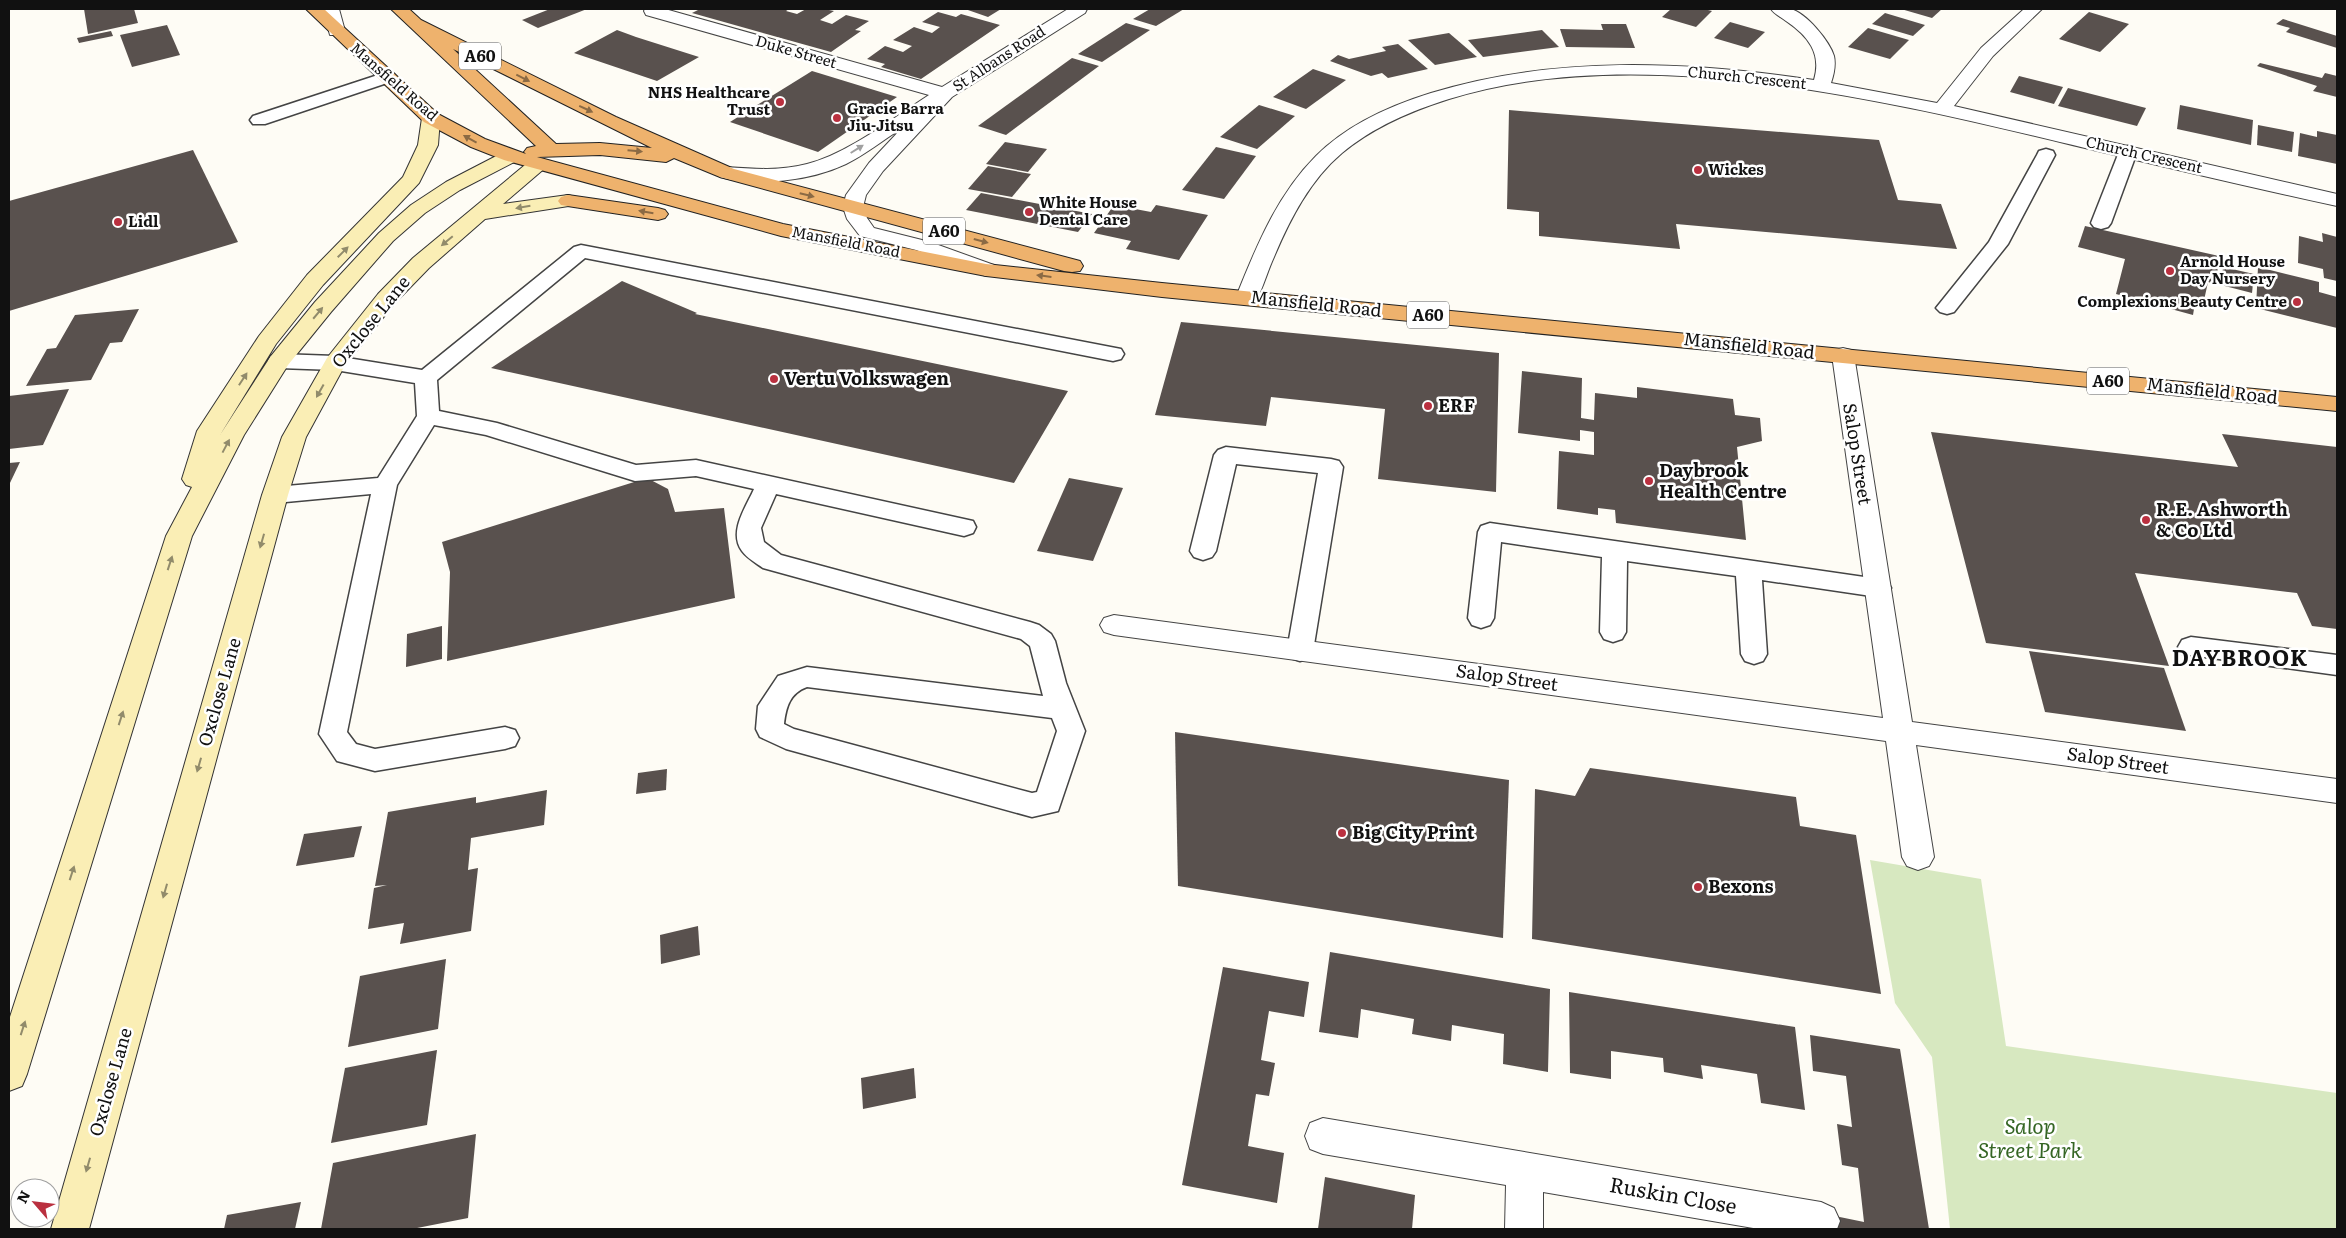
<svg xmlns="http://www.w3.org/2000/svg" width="2346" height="1238" font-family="Literata,serif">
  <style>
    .green { fill: #d7e8c0 }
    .building { fill: #59514e }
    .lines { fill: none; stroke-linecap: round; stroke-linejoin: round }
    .service-casing { stroke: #444; stroke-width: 3 }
    .minor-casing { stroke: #444; stroke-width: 2 }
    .tertiary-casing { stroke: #444; stroke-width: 2 }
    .secondary-casing { stroke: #333; stroke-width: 2 }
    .trunk-casing { stroke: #222; stroke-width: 2 }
    .service { fill: #fff; fill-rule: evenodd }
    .minor { fill: #fff; fill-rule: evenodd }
    .tertiary { fill: #fff; fill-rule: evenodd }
    .secondary { fill: #faeeb5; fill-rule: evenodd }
    .trunk { fill: #eeb26d; fill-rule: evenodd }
    .oneway { fill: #8b6a44 }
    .oneway2 { fill: #a0a0a0 }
    .oneway3 { fill: #918b6b }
    .poi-dot { fill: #ba303f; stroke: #fff; stroke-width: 2 }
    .labels { text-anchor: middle; stroke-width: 5; stroke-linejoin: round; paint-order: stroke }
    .far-street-label { font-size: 15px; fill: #111; stroke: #fff }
    .far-poi-label { font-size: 15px; font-weight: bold; fill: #111; stroke: #fff; text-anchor: start }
    .shield { fill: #fff; stroke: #585858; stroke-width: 1 }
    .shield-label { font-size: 16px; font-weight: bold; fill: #111 }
    .street-label { font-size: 18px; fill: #111; stroke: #fff }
    .poi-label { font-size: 18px; font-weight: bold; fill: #111; stroke: #fff; text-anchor: start }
    .near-park-label { font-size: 21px; font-style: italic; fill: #356624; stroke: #fff }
    .near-street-label { font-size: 21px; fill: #111; stroke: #fff }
    .district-label { font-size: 22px; font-weight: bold; letter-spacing: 1px; fill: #111; stroke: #fff }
  </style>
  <rect width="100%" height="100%" fill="#fefcf5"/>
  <path class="green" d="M1870,860L1981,879L2006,1046L2337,1093V1229H1950L1932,1057L1895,1003Z"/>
  <g class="building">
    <path d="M84,9H134L138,23L88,34Z"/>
    <path d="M550,9H587L538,28L522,20Z"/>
    <path d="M700,9H789L786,11L797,14L806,9H824L834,11L820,20L832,24L846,15L869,21L855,30L861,31L831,52L692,13Z"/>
    <path d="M965,9H1001L988,17Z"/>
    <path d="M1150,9H1184L1156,26L1133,19Z"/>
    <path d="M1671,9H1704L1712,11L1696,27L1662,17Z"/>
    <path d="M1901,9H1942L1932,18Z"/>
    <path d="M938,12L956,17L961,14L1000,25L921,79L881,67L885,64L867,59L885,46L903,52L912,46L893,40L914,27L932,33L940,27L922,22Z"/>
    <path d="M2089,12L2129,24L2100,52L2059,39Z"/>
    <path d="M1885,13L1925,25L1913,36L1872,24Z"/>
    <path d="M2283,19L2337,36V48L2286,32L2290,28L2276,24Z"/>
    <path d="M1730,22L1765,32L1748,48L1714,38Z"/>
    <path d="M1126,23L1150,30L1102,62L1078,54Z"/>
    <path d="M1601,24H1626L1635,48L1566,47L1560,29L1603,30Z"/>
    <path d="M167,25L180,55L132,67L120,35Z"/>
    <path d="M1868,28L1909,40L1890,59L1848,47Z"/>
    <path d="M617,30L636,37L699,57L657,81L574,53Z"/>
    <path d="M1542,30L1559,47L1483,57L1468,40Z"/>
    <path d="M111,31L113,36L79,43L77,38Z"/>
    <path d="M1449,33L1477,57L1435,65L1408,40Z"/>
    <path d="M1398,44L1428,69L1388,78L1382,73L1371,76L1330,61L1338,55L1349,59L1386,51L1382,47Z"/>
    <path d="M1072,58L1099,66L1006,135L978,126Z"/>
    <path d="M2260,63L2322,78L2325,73L2337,76V97L2313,91L2317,86L2257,66Z"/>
    <path d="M1313,69L1346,80L1306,109L1273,97Z"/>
    <path d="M812,71L897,97L818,152L730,122Z"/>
    <path d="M2019,76L2063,87L2054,104L2010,92Z"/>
    <path d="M2068,88L2146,108L2137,126L2058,106Z"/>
    <path d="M1259,105L1295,116L1257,149L1220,137Z"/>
    <path d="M2180,105L2253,120L2251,145L2177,129Z"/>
    <path d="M1509,110L1879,140L1898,200L1941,204L1957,249L1676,224L1680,249L1539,236V212L1507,209Z"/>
    <path d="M2258,125L2294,132L2292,152L2257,145Z"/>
    <path d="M2317,131L2337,135V164L2298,156L2300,133L2317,137Z"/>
    <path d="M1005,142L1047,149L1028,172L986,164Z"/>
    <path d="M1216,147L1256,156L1224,199L1182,190Z"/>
    <path d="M193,150L238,242L9,311V201Z"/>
    <path d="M988,166L1031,174L1012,197L968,189Z"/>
    <path d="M981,193L1092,214L1078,232L966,210Z"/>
    <path d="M1114,205L1151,212L1156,205L1208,215L1179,260L1126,249L1131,241L1094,233Z"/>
    <path d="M2085,226L2219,256L2216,284L2208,282L2203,305L2195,303L2193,315L2116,294L2125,259L2078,247Z"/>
    <path d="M2322,233L2337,237V281L2324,278L2323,269L2298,263L2299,236L2323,242Z"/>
    <path d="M2223,267L2254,274L2252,293L2221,285Z"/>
    <path d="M2258,267L2319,282V292L2337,297V328L2256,308Z"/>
    <path d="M622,281L697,313L695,314L1068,391L1014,483L491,368Z"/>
    <path d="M139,309L122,342L110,343L91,380L26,386L47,349L56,348L75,315Z"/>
    <path d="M1181,322L1499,353L1496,492L1378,479L1385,409L1271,397L1266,426L1155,415Z"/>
    <path d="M1522,371L1582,378L1581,418L1594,420L1595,393L1637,398V387L1733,399L1735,415L1760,418L1762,441L1737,447L1746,540L1616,523L1615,510L1598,508V515L1557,509L1559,451L1594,455V432L1580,430V441L1518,433Z"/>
    <path d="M69,389L43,445L9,449V396Z"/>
    <path d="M1931,432L2238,467L2222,434L2337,447V629L2312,626L2297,593L2135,573L2169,666L1986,643Z"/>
    <path d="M20,462L9,485V463Z"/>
    <path d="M647,478L668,489L675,512L724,508L735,598L447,661L450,572L442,542Z"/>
    <path d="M1069,478L1123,488L1093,561L1037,551Z"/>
    <path d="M442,626V659L406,667L407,634Z"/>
    <path d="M2029,651L2164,668L2186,731L2045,712Z"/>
    <path d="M1175,732L1509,780L1503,938L1178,886Z"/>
    <path d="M1590,768L1796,797L1800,826L1856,835L1881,994L1532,939L1535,789L1575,796Z"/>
    <path d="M667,769L666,790L636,794L638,773Z"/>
    <path d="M547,790L544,825L471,838L468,870L478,868L471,931L400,944L404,923L368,929L374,888L387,885L375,886L388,812L476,797V803Z"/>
    <path d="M362,826L354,857L296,866L304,834Z"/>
    <path d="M698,926L700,955L661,964L660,935Z"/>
    <path d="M1330,952L1550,989L1548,1072L1503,1064L1504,1034L1452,1025L1451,1041L1412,1034L1414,1019L1361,1009L1358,1038L1319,1032Z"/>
    <path d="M446,959L438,1029L348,1047L360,976Z"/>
    <path d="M1223,967L1309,982L1304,1017L1269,1011L1261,1060L1275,1063L1269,1096L1256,1094L1248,1146L1284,1153L1277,1203L1182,1185Z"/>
    <path d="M1569,992L1795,1027L1805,1110L1761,1103L1757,1074L1701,1065L1703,1079L1664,1072L1663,1058L1611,1051V1079L1570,1073Z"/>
    <path d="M1810,1035L1900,1049L1929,1229H1831L1830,1215L1864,1222L1858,1168L1842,1165L1837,1124L1852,1127L1846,1076L1813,1071Z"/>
    <path d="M437,1050L427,1125L331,1143L345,1068Z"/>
    <path d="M914,1068L916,1098L863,1109L861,1078Z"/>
    <path d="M476,1134L468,1218L412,1229H321L333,1163Z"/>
    <path d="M1325,1177L1415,1195L1412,1229H1318Z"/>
    <path d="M301,1202L295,1229H224L227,1215Z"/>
  </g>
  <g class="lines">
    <defs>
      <g id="service">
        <path d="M387,72L393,73L396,77L393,81L265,124H253L250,120L253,116Z"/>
        <path d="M2128,146L2135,148L2137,152L2111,223L2108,227L2101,229L2094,227L2091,223L2119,152L2121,148Z"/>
        <path d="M2046,149L2053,151L2055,155L2008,244L1954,312L1947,314L1940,312L1936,308L1989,242L2037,155L2039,151Z"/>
        <path d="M581,245L1121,349L1124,354L1121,359L1113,361L585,258L437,380L439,411L497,423L636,465L696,460L973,521L976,527L973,533L964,536L776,494L761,528L764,542L781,555L1030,622L1039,625L1051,634L1055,641L1066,683L1085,731L1058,811L1032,817L786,749L760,737L756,729L758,706L778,676L807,667L1043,696L1030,646L1021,639L763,568C756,563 747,558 742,551C728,532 746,507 754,489L696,476L635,481L486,435L434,425L397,485L347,732L356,744L375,749L505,727L515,730L519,738L515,746L505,749L375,771L337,761L319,734L371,494L275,503L266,501L263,495L266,489L275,487L378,478L417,416L415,383L335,370L279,368L271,366L268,361L271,356L279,354L335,356L422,370L574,247ZM807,687L1052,718L1057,731L1037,792L1032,793L794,729L784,724C786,707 790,693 807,687Z"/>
        <path d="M1226,447L1331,459L1339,461L1343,467L1313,651L1309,658L1300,661L1291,658L1287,651L1318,473L1236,464L1216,551L1212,557L1203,560L1194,557L1190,551L1214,455L1218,450Z"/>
        <path d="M1490,523L1878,579L1887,581L1891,588L1887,595L1878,597L1762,580L1767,654L1763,661L1754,664L1745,661L1741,654L1736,576L1627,561L1626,632L1622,639L1613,642L1604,639L1600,632L1602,557L1501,542L1494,618L1490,625L1481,628L1472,625L1468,618L1478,532L1481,526Z"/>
        <path d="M2191,637L2337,655V675L2182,654L2178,647L2182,640Z"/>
      </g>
      <g id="minor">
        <path d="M645,9H665L942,87L1068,9H1087L1085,13L952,97L883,171L866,195L863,207L867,218L874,228L930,242L994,265L997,270L994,275L986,276L916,250L860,236L847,219L843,207L846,195L869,163L901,129C883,140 865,155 846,164C810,181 758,187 720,177L717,173L720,169L727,167C753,169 781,171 807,164C847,154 893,118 929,95L646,15L644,11Z"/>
        <path d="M1771,9C1777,9 1785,7 1790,9C1806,12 1830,42 1834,56C1836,65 1834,74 1831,83L1937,103L1981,48L2024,9H2042L1993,56L1954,106L2337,194V206C2253,188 2169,168 2085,148C1894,102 1641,39 1449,99C1411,111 1373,127 1342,153C1310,180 1290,219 1274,257C1267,272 1263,289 1255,302L1247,304L1239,302L1236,297C1256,247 1277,195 1316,156C1347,125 1389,106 1431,93C1555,55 1687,61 1814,80C1822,53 1808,36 1786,21C1781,17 1774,14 1771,9Z"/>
        <path d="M1843,348L1851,350L1854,355L1912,722L2337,779V803L1916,745L1934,857L1929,866L1918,870L1907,866L1902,857L1886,741L1114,635L1104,632L1100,625L1104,618L1114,615L1883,718L1832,355L1835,350Z"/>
        <path d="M1323,1118L1821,1202L1834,1208L1840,1221L1837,1229H1759L1543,1192V1229H1505L1506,1185L1323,1154L1310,1149L1305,1136L1310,1123Z"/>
      </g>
      <path id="tertiary" d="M323,9H339L345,31L342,35H330Z"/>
      <g id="secondary">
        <path d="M431,112L438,114L440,118L438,145L419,183L323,285L276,344L220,435L271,356L315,302L379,233L411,205L446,182L504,152L511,150L518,152L521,156L518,160L460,190L425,213L393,241L331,312L288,365L244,435L192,536L27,1074L22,1086L9,1091V1020L166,536L192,487L186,485L182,479L197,431L259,336L307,275L403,177L418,145L422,118L424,114Z"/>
        <path d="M538,158L545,160L548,164L545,168L503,204L568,195L575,197L578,201L575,205L485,219L429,268L394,304L345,365L306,437L288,495L89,1229H51L262,495L282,437L327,358L378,294L413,258L531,160Z"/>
      </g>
      <g id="trunk">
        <path d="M306,9H324L438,114L485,139L526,154L524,152L527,148L536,146L391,9H409L421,20L616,117L734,169L1080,261L1083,266L1080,271L1072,272L1064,271L720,177L674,158L666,162L600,155L537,157L783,224L986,264L1162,283L2337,397V411L1162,297L986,276L781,236L504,160L471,147L424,122ZM453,49L652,148L600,143L556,144Z"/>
        <path d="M568,195L658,208L665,210L668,214L665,218L658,220L561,205L558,201L561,197Z"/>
      </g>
    </defs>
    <use href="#service" class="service-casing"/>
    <use href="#minor" class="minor-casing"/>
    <use href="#tertiary" class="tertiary-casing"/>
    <use href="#secondary" class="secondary-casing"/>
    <use href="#trunk" class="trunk-casing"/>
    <use href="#service" class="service"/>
    <use href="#minor" class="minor"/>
    <use href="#tertiary" class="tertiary"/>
    <use href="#secondary" class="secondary"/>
    <use href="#trunk" class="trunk"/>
  </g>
  <defs><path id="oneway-solid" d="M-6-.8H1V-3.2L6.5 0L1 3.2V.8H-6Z" transform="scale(1.25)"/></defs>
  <g class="oneway">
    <use href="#oneway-solid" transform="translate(523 78) rotate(27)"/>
    <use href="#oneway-solid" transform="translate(586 109) rotate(25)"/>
    <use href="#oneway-solid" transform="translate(470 139) rotate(-151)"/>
    <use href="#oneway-solid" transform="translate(635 151) rotate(5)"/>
    <use href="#oneway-solid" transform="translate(807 195) rotate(14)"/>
    <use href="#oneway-solid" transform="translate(646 212) rotate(-170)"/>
    <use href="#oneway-solid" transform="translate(981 241) rotate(15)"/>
    <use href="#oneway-solid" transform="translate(1044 276) rotate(-173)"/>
  </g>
  <use class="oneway2" href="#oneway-solid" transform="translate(857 149) rotate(-32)"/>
  <g class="oneway3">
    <use href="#oneway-solid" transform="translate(523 207) rotate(170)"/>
    <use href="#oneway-solid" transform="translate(447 241) rotate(140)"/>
    <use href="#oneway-solid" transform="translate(343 252) rotate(-45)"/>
    <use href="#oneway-solid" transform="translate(318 313) rotate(-50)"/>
    <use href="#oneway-solid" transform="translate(243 379) rotate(-57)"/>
    <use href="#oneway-solid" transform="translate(320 391) rotate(119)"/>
    <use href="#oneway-solid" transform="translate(226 446) rotate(-62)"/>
    <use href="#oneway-solid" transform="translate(262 541) rotate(106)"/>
    <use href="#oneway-solid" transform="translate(170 563) rotate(-72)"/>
    <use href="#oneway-solid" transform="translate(121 718) rotate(-72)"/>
    <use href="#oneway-solid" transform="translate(199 765) rotate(106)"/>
    <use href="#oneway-solid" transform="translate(72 873) rotate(-72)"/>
    <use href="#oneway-solid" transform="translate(165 891) rotate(106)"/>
    <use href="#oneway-solid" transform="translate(23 1028) rotate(-72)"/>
    <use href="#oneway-solid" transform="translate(88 1165) rotate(106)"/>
  </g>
  <g class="poi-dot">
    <circle cx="780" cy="102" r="5"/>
    <circle cx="837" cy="118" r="5"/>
    <circle cx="1698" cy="170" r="5"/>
    <circle cx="1029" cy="212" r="5"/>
    <circle cx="118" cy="222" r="5"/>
    <circle cx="2170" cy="271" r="5"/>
    <circle cx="2297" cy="302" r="5"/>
    <circle cx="774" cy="379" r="5"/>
    <circle cx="1428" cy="406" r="5"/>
    <circle cx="1649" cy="481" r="5"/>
    <circle cx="2146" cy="520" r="5"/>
    <circle cx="1342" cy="833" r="5"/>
    <circle cx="1698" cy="887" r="5"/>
  </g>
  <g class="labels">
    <g class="far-street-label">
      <text transform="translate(796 52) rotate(16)" y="5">Duke Street</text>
      <text transform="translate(999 59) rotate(-33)" y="5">St Albans Road</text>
      <text transform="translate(1747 78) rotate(6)" y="5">Church Crescent</text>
      <text transform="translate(394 82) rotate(41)" y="5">Mansfield Road</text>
      <text transform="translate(2144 155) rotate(13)" y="5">Church Crescent</text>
      <text transform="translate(846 242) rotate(11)" y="5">Mansfield Road</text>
    </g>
    <g class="far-poi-label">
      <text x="770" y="98" text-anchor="end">NHS Healthcare<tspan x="770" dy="17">Trust</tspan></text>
      <text x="847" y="114">Gracie Barra<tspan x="847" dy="17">Jiu-Jitsu</tspan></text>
      <text x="1708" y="175">Wickes</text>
      <text x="1039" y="208">White House<tspan x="1039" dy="17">Dental Care</tspan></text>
      <text x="128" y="227">Lidl</text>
      <text x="2180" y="267">Arnold House<tspan x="2180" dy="17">Day Nursery</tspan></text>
      <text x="2287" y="307" text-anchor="end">Complexions Beauty Centre</text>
    </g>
    <g class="shield">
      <rect x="459" y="42.5" width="42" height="27" rx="4"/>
      <rect x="923" y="217.5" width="42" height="27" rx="4"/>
      <rect x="1407" y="301.5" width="42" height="27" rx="4"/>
      <rect x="2087" y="367.5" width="42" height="27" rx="4"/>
    </g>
    <g class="shield-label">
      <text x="480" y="62">A60</text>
      <text x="944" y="237">A60</text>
      <text x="1428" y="321">A60</text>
      <text x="2108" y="387">A60</text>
    </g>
    <g class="street-label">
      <text transform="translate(1316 304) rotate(6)" y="6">Mansfield Road</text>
      <text transform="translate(371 322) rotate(-51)" y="6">Oxclose Lane</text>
      <text transform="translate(1749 346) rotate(6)" y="6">Mansfield Road</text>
      <text transform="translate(2212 391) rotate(6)" y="6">Mansfield Road</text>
      <text transform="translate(1857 454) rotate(81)" y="6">Salop Street</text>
      <text transform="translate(1507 678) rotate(8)" y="6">Salop Street</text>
      <text transform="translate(220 692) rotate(-74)" y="6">Oxclose Lane</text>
      <text transform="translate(2118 761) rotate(8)" y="6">Salop Street</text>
      <text transform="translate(111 1082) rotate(-74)" y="6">Oxclose Lane</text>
    </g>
    <g class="poi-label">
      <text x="784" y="385">Vertu Volkswagen</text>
      <text x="1438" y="412">ERF</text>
      <text x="1659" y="477">Daybrook<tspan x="1659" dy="21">Health Centre</tspan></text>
      <text x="2156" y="516">R.E. Ashworth<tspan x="2156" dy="21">&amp; Co Ltd</tspan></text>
      <text x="1352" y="839">Big City Print</text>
      <text x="1708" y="893">Bexons</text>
    </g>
    <g class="near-park-label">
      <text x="2030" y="1134">Salop<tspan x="2030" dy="24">Street Park</tspan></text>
    </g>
    <g class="near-street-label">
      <text transform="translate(1673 1196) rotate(10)" y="7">Ruskin Close</text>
    </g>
    <g class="district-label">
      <text x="2240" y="666">DAYBROOK</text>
    </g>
  </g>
  <rect width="2346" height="1238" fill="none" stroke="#111111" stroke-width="20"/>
  <g transform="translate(35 1203) rotate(298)"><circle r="24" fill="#ffffff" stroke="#a0a0a0"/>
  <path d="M0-4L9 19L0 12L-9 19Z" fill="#ba303f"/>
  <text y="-8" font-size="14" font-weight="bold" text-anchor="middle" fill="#111111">N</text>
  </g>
</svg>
